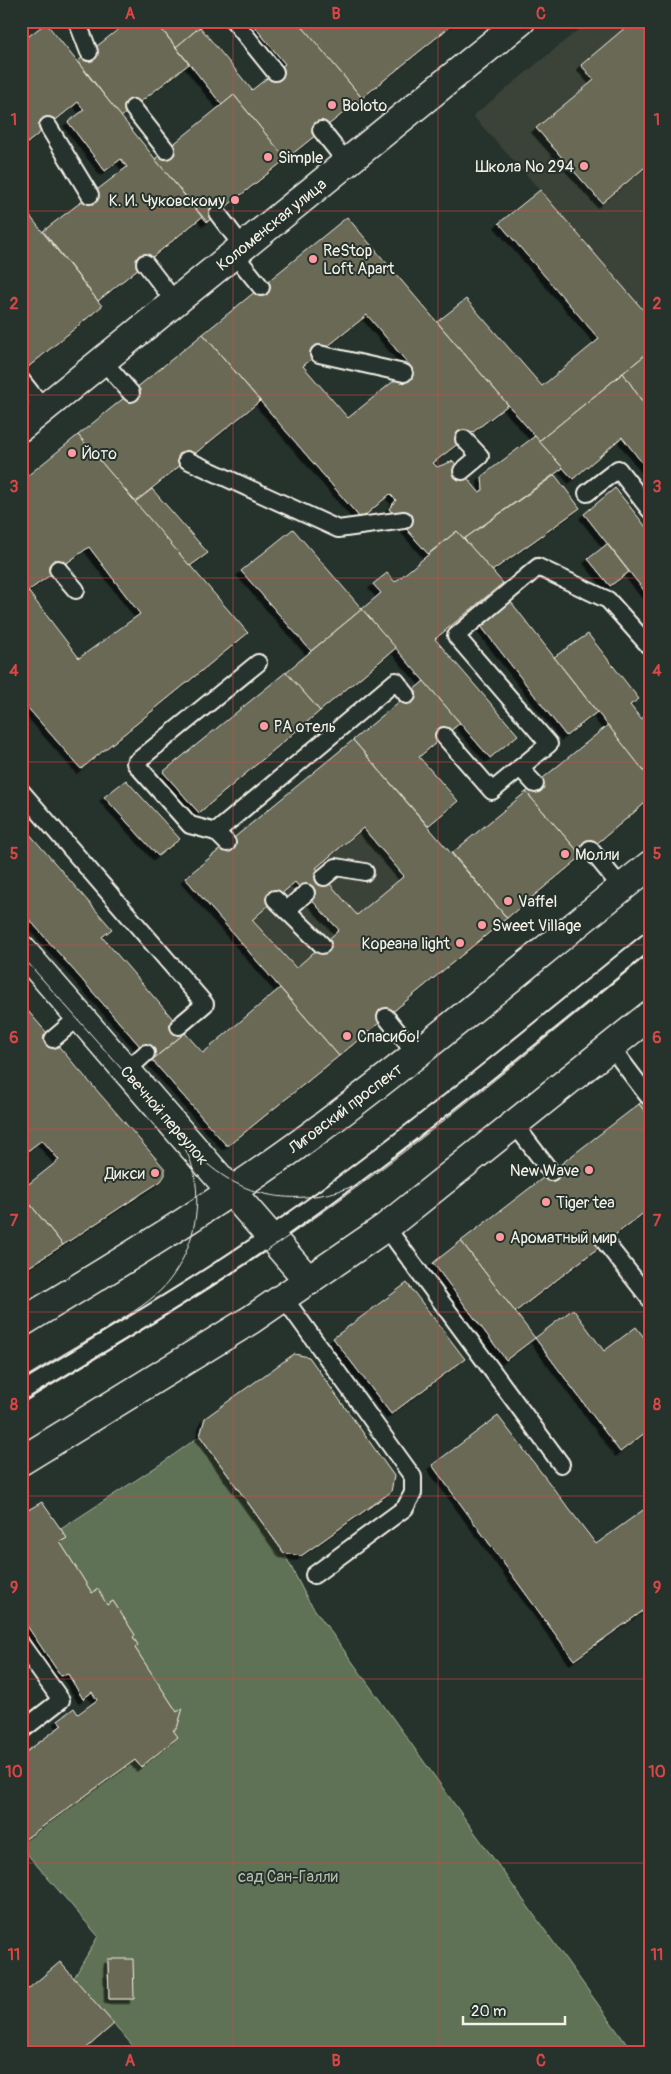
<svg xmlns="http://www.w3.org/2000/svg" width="671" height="2074" font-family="Pangolin,sans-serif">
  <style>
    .built { fill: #3a4339 }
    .green { fill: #5e7255; stroke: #a9b29e }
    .building { fill: #6a6954; stroke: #f4f1e8; fill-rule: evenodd; filter: url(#shadow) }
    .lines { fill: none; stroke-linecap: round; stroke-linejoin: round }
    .lane-casing { stroke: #f4f1e8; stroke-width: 20 }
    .street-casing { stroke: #f4f1e8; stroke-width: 31 }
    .secondary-casing { stroke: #f4f1e8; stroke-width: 31 }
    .primary-casing { stroke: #f4f1e8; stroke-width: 31 }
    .lane { stroke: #26332d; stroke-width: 16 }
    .street { stroke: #26332d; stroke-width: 28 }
    .secondary { stroke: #26332d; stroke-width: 28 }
    .primary { stroke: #26332d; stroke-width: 28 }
    .tram { stroke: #f4f1e8; stroke-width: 1 }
    .grid { fill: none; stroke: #da4645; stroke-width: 1; stroke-opacity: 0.55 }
    .poi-dot { fill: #ff9aa2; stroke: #26332d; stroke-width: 2 }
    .labels { text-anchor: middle; stroke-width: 4; stroke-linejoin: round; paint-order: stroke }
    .poi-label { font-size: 16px; fill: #f4f1e8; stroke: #26332d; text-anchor: start }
    .street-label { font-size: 16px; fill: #f4f1e8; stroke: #26332d }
    .park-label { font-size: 16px; fill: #b8bead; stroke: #26332d }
    .neatline { fill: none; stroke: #da4645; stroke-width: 2 }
    .grid-label { font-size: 16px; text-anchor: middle; font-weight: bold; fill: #da4645 }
  </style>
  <defs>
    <filter id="shadow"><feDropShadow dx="-4.5" dy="4.5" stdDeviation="0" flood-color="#0009"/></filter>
  </defs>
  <rect width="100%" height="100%" fill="#26332d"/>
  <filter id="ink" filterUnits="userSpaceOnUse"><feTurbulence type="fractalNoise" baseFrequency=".02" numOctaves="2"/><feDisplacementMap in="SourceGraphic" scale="10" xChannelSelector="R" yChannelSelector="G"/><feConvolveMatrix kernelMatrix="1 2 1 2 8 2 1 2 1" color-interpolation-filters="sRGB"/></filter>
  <g filter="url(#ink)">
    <g class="built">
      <path d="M589,21H650V318L540,190L473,116Z"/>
      <path d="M402,796L508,918L339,1056L234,935L295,882L316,868Z"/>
    </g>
    <path class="green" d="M200,1436L284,1553L308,1600L633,2053H139L74,1978L98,1936L21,1847V1842L135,1760L141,1767L177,1728L182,1709L177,1712L135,1648L138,1645L133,1637L135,1635L113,1601L107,1605L92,1593L60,1542L67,1538L61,1529L162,1463Z"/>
    <g class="building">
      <path d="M129,21H155L189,64L121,117L78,61Z"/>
      <path d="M155,21H205L206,22L176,47Z"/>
      <path d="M250,21H298L362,98L286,159L234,95L222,105L176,47L200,27L252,90L285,64Z"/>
      <path d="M307,21L320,22L457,21L362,98L301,25Z"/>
      <path d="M633,21H650V163L602,203L536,128L594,80L581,65Z"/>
      <path d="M46,23L202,217L98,301L43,231L127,167L121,159L105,171L68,122L84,110L78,102L21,148V42Z"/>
      <path d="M234,95L286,159L207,222L155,159Z"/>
      <path d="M540,190L650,318V351L539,441L437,322L466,299L542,386L599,339L499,223Z"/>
      <path d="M21,205L102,306L21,373V252L23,251L21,248Z"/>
      <path d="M347,217L508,405L433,463L437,467L453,461L479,492L483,490L482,476L535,436L563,468L464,539L457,531L428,554L389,509L396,500L390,494L361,519L203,334ZM367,315L411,367L348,418L303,366Z"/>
      <path d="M203,334L260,401L135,502L78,435Z"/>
      <path d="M650,351V413L623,373Z"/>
      <path d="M623,373L650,413V473L622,437L573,479L539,441Z"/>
      <path d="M78,435L248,633L81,769L21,700V481ZM89,547L140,614L79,658L28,591Z"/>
      <path d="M555,475L580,508L492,571L464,539Z"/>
      <path d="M615,488L650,532V598L584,514Z"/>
      <path d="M152,489L208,553L190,566L135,502Z"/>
      <path d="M293,529L362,609L311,651L241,571Z"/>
      <path d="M457,531L503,583L435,639L518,735L490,758L362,609L381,593L373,584L387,573L395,582Z"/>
      <path d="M607,544L629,572L610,586L588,559Z"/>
      <path d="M511,602L597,712L566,736L480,625Z"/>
      <path d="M362,609L396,648L320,711L286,672Z"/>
      <path d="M588,634L639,699L630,705L641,719L650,712V779L554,657Z"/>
      <path d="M286,672L320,711L199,813L163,772Z"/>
      <path d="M424,681L460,723L419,757L458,801L428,826L353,740Z"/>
      <path d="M608,725L650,779V799L582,856L526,792Z"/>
      <path d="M353,740L507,918L339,1056L185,878ZM363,828L404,876L357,915L316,868ZM295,882L339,930L296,968L252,920Z"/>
      <path d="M126,780L180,839L158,856L104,797Z"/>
      <path d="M526,792L582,856L507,918L452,853Z"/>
      <path d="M21,824L112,929L102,937L185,1033L152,1060L21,910Z"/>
      <path d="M280,988L339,1056L229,1145H226L152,1060L185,1033L203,1053Z"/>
      <path d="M21,1003L165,1169V1175L161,1181L63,1245L21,1193V1190L59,1160L42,1140L21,1156Z"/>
      <path d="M650,1095V1118L639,1104Z"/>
      <path d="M639,1104L650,1118V1208L515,1312L461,1241Z"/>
      <path d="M21,1193L63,1245L21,1272Z"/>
      <path d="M461,1241L535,1338L506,1360L433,1263Z"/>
      <path d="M407,1283L465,1359L391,1414L333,1338Z"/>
      <path d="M573,1309L604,1351L636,1327L650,1345V1429L620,1452L535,1338Z"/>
      <path d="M294,1354L309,1357L394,1476L391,1492L301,1556L284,1553L200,1436L205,1418Z"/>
      <path d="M498,1416L596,1544L650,1505V1606L574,1660L432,1465Z"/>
      <path d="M42,1502L67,1538L60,1542L92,1593L98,1589L107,1605L113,1601L135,1635L133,1637L138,1645L135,1648L177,1712L183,1708L177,1728L173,1730L178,1737L141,1767L135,1760L21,1842V1756L62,1725L58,1720L74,1708L78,1714L97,1700L92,1692L83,1699L68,1674L61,1676L21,1617V1514Z"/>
      <path d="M108,1959H133L134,1999H109Z"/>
      <path d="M60,1962L114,2024L81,2053H21V1995Z"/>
    </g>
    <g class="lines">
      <defs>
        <g id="lane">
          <path d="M77,21L89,52"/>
          <path d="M234,21L275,72"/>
          <path d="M133,108L166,150"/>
          <path d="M48,126L90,195"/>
          <path d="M321,130L347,163"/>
          <path d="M218,214L243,247"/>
          <path d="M234,254L261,287"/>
          <path d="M145,263L175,302"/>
          <path d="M319,354L404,373"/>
          <path d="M103,361L131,393"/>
          <path d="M21,380L44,409"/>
          <path d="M187,460L338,529L404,520"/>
          <path d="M462,471L480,456L464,439"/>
          <path d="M587,493L618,469L650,510"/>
          <path d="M58,569L76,590"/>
          <path d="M444,736L492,791L549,744L456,636L538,567L608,600L650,647"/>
          <path d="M520,768L535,784"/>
          <path d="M21,791L205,1004L179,1026"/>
          <path d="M216,832L396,681L407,695"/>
          <path d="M227,843L216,832L190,825L135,763L258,663"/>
          <path d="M590,849L621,887"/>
          <path d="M324,877L336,867L365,872"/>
          <path d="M275,899L322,945"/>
          <path d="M287,910L306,893"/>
          <path d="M386,1017L416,1054"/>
          <path d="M53,1039L80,1016"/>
          <path d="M611,1047L648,1096"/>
          <path d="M127,1070L146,1053"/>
          <path d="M515,1125L551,1172"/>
          <path d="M386,1227L561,1464"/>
          <path d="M605,1242L650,1299"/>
          <path d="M284,1298L413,1477V1493L405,1508L314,1575"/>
          <path d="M21,1392C110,1338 200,1286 285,1226C411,1137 530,1037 650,940"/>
          <path d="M21,1644L61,1700L21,1731"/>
        </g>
        <path id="street" d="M21,427L521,21"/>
        <path id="secondary" d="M21,949L309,1281"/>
        <g id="primary">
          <path d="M21,1323C119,1263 218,1204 310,1136C426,1050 537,955 650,865"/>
          <path d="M21,1461L252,1319L386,1227L650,1015"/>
        </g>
      </defs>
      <use href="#lane" class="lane-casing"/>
      <use href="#street" class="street-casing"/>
      <use href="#secondary" class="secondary-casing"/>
      <use href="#primary" class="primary-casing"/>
      <use href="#lane" class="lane"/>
      <use href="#street" class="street"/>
      <use href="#secondary" class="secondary"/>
      <use href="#primary" class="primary"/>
      <g class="tram">
        <path d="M21,955L171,1125C181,1140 190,1155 194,1173C203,1213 190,1259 162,1289C145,1306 123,1318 103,1331C75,1347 48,1363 21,1380"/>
        <path d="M186,1142C230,1195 287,1210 351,1187"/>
        <path d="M21,1404C122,1342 224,1283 320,1214C434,1133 541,1041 650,953"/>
      </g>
    </g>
  </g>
  <path class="grid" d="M233,21V2053M438,21V2053M21,211H650M21,395H650M21,578H650M21,762H650M21,945H650M21,1129H650M21,1312H650M21,1496H650M21,1679H650M21,1863H650"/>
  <g class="poi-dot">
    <circle cx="332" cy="105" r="5"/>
    <circle cx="268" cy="157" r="5"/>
    <circle cx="584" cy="166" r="5"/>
    <circle cx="235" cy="200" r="5"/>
    <circle cx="313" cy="259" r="5"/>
    <circle cx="72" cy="453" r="5"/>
    <circle cx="264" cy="726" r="5"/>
    <circle cx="565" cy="854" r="5"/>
    <circle cx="508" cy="901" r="5"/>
    <circle cx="482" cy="925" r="5"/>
    <circle cx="460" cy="943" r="5"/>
    <circle cx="347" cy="1036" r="5"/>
    <circle cx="589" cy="1170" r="5"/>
    <circle cx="155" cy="1173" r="5"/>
    <circle cx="546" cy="1202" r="5"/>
    <circle cx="500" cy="1237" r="5"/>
  </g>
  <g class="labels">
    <g class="poi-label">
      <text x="342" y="111">Boloto</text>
      <text x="278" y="163">Simple</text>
      <text x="574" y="172" text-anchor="end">Школа № 294</text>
      <text x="225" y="206" text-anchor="end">К. И. Чуковскому</text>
      <text x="323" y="256">ReStop<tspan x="323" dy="18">Loft Apart</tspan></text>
      <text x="82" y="459">Йото</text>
      <text x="274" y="732">РА отель</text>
      <text x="575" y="860">Молли</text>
      <text x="518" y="907">Vaffel</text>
      <text x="492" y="931">Sweet Village</text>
      <text x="450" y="949" text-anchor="end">Кореана light</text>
      <text x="357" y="1042">Спасибо!</text>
      <text x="579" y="1176" text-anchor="end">New Wave</text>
      <text x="145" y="1179" text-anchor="end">Дикси</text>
      <text x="556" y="1208">Tiger tea</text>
      <text x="510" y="1243">Ароматный мир</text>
    </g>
    <g class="street-label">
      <text transform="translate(271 224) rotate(-39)" y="6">Коломенская улица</text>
      <text transform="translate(345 1108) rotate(-37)" y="6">Лиговский проспект</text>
      <text transform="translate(165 1115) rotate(49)" y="6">Свечной переулок</text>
    </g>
    <g class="park-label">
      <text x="288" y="1882">сад Сан-Галли</text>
    </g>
  </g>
  <rect width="671" height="2074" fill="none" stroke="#26332d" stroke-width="55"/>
  <path d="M463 2016v8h102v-8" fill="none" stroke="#f4f1e8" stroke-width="2.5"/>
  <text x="471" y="2016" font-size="15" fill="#f4f1e8" stroke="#26332d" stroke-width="4" paint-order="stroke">20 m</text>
  <rect x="28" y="28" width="616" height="2018" class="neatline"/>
  <g class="grid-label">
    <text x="130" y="19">A</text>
    <text x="336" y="19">B</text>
    <text x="541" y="19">C</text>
    <text x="14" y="125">1</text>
    <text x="657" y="125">1</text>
    <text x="14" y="309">2</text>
    <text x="657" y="309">2</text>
    <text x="14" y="492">3</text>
    <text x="657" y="492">3</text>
    <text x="14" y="676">4</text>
    <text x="657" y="676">4</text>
    <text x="14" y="859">5</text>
    <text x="657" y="859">5</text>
    <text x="14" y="1043">6</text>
    <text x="657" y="1043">6</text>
    <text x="14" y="1226">7</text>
    <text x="657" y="1226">7</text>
    <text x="14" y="1410">8</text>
    <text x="657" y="1410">8</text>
    <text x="14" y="1593">9</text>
    <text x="657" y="1593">9</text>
    <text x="14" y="1777">10</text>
    <text x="657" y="1777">10</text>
    <text x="14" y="1960">11</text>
    <text x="657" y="1960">11</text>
    <text x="130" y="2066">A</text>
    <text x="336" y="2066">B</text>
    <text x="541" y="2066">C</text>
  </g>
</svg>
